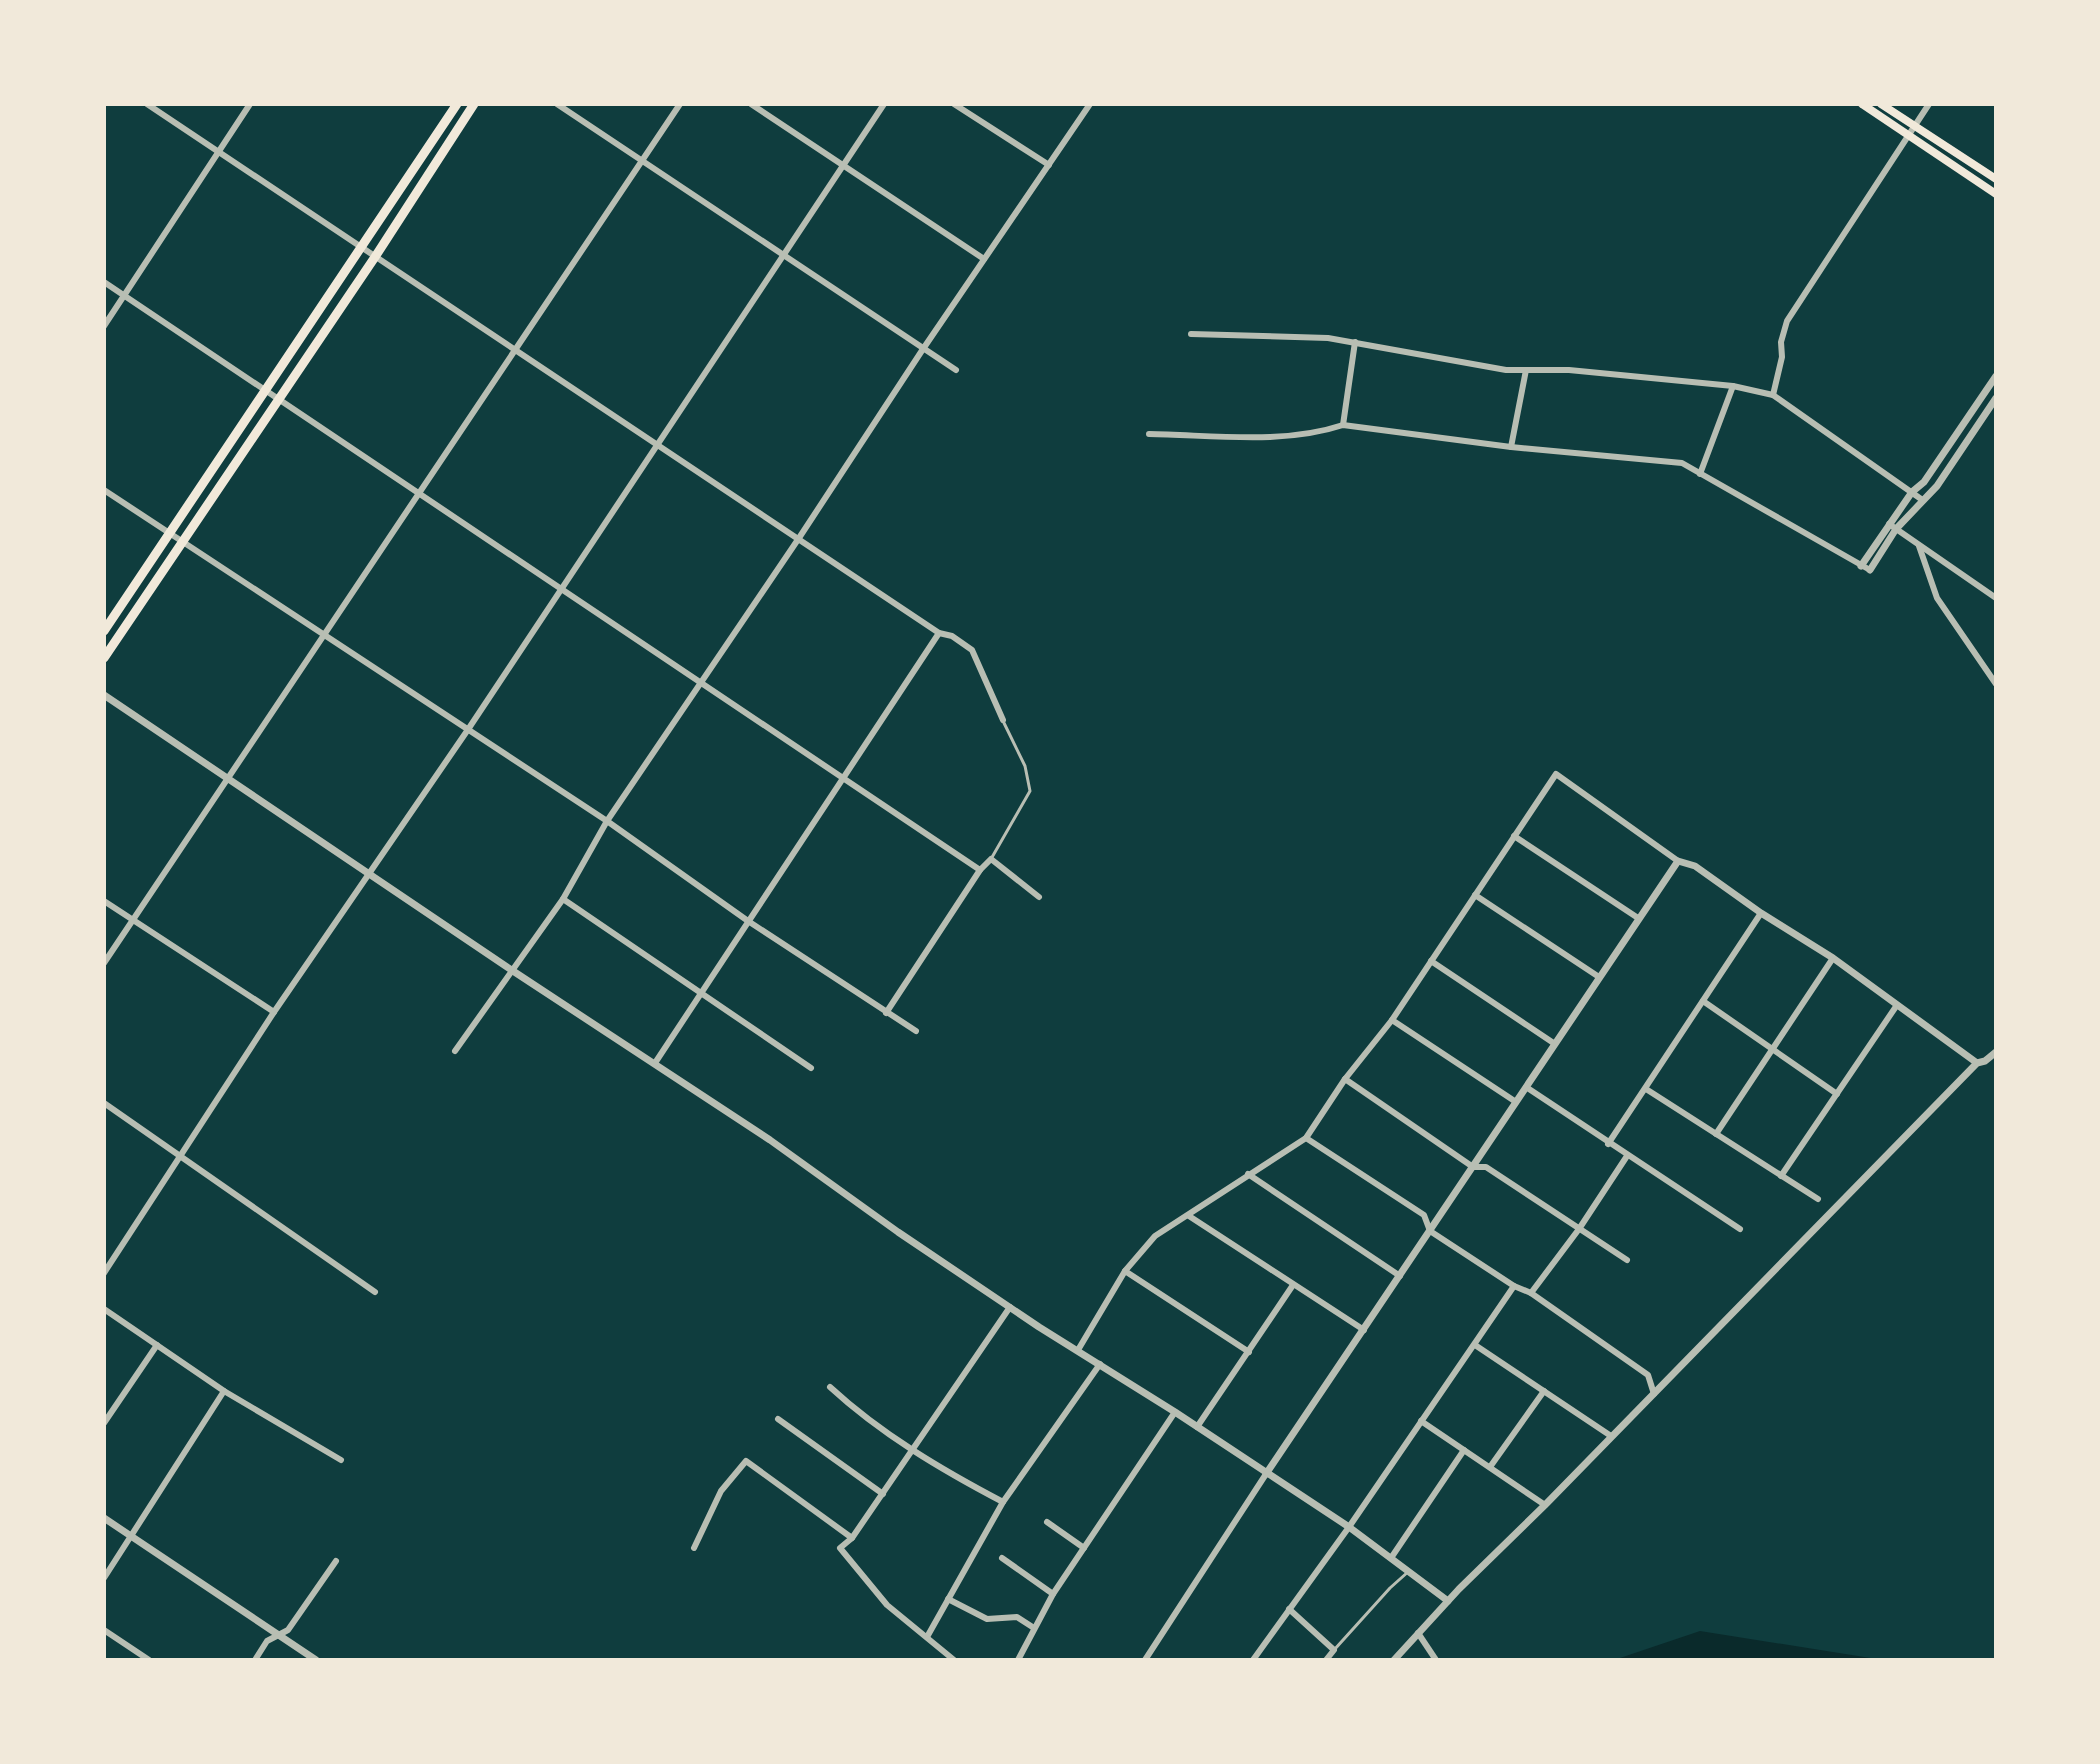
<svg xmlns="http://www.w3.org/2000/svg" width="2100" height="1764" font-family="'Noto Sans',sans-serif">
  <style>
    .water { fill: #0a2a2b }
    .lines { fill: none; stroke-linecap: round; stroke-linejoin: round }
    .service { stroke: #b8beb3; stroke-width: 3 }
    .minor { stroke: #b8beb3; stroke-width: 6 }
    .tertiary { stroke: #b8beb3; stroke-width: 7 }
    .secondary { stroke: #f1e9da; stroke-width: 8 }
    .primary { stroke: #f1e9da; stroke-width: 9 }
  </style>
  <rect width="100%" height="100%" fill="#0f3d3e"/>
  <path class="water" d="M1700,1631L1883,1660H1614Z"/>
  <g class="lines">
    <g class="service">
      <path d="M991,859L1030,791L1025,766L1004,723"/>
      <path d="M1334,1650L1390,1588L1409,1571"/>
    </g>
    <g class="minor">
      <path d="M147,104L939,633L952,636L972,650L1003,720"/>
      <path d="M557,104L956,370"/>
      <path d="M751,104L984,259"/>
      <path d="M954,104L1049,165"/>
      <path d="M104,282C395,479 689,673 980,870"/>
      <path d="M104,326L250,104"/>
      <path d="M1191,334L1328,338L1506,370H1569L1733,386L1773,395L1921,499"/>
      <path d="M1773,395L1782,357L1781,342L1787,321L1929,104"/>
      <path d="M1343,425L1355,342"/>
      <path d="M1149,434C1213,435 1283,445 1343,425L1511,447L1682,463L1870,570"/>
      <path d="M1511,447L1526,370"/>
      <path d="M1700,474L1733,386"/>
      <path d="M104,490L607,821L748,921L916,1031"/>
      <path d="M1889,524L1996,598"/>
      <path d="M1919,546L1937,598L1996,684"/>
      <path d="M1514,836L1638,918"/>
      <path d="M1475,895L1599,977"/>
      <path d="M563,899L811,1068"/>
      <path d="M104,901L274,1012"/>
      <path d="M1431,961L1555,1044"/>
      <path d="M104,963L680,104"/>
      <path d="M1703,1001L1837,1094"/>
      <path d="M886,1013L980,870L991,859L1039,897"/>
      <path d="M1392,1020L1516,1102"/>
      <path d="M455,1051L563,899L607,821L799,538L923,349L1090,104"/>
      <path d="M655,1063L939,633"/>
      <path d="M1345,1079L1473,1167H1486L1627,1260"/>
      <path d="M1526,1087L1740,1229"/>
      <path d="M1646,1089L1818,1199"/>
      <path d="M104,1103L375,1292"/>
      <path d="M1716,1134L1833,958"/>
      <path d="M1306,1138L1424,1215L1430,1231L1514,1286L1531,1293L1648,1375L1654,1394"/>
      <path d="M1608,1144L1761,913"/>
      <path d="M1248,1174L1400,1276"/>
      <path d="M1781,1176L1897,1005"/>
      <path d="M1189,1216L1364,1330"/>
      <path d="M1125,1271L1249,1352"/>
      <path d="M104,1273L274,1012L467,731L884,104"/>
      <path d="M1531,1293L1579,1229L1627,1156"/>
      <path d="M104,1309L224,1391L341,1460"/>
      <path d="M1475,1345L1611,1436"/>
      <path d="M1078,1350L1125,1271L1155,1236L1306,1138L1345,1079L1392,1020L1556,774L1678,861"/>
      <path d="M830,1387C881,1434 942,1470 1003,1502"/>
      <path d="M778,1419L883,1494"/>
      <path d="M1421,1421L1545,1505"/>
      <path d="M104,1423L157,1345"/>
      <path d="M1197,1427L1293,1285"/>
      <path d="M1490,1467L1544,1391"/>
      <path d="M1047,1522L1084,1548"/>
      <path d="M694,1548L721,1491L746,1461L852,1538"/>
      <path d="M1002,1558L1053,1594"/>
      <path d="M1391,1558L1464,1450"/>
      <path d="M104,1578L224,1391"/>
      <path d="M948,1599L987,1619L1017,1617L1034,1628"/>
      <path d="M1289,1609L1334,1650L1326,1660"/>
      <path d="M104,1630L149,1660"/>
      <path d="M1418,1633L1436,1660"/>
      <path d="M927,1637L1003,1502L1100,1364"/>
      <path d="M255,1660L267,1641L288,1630L336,1561"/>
      <path d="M954,1660L887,1605L840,1548L852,1538L1010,1307"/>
      <path d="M1018,1660L1053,1594L1175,1412"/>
      <path d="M1145,1660L1266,1474"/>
      <path d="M1253,1660L1349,1527L1514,1286"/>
    </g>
    <g class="tertiary">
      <path d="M1861,566L1912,492L1924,482L1996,376"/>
      <path d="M1870,570L1896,529L1937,486L1996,398"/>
      <path d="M104,695L513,971L770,1140L898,1232L1039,1327L1175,1412L1349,1527L1448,1601"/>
      <path d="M1266,1474L1678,861L1695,866L1761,913L1833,958L1977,1063"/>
      <path d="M104,1518L316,1660"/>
      <path d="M1394,1660L1459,1589L1545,1505L1977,1063L1985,1061L1996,1052"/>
    </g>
    <g class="secondary">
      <path d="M1862,104L1996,194"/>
      <path d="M1881,104L1996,179"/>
    </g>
    <g class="primary">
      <path d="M104,631L457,104"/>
      <path d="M104,658L375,257L474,104"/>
    </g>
  </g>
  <rect width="2100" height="1764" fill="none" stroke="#f1e9da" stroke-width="212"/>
</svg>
